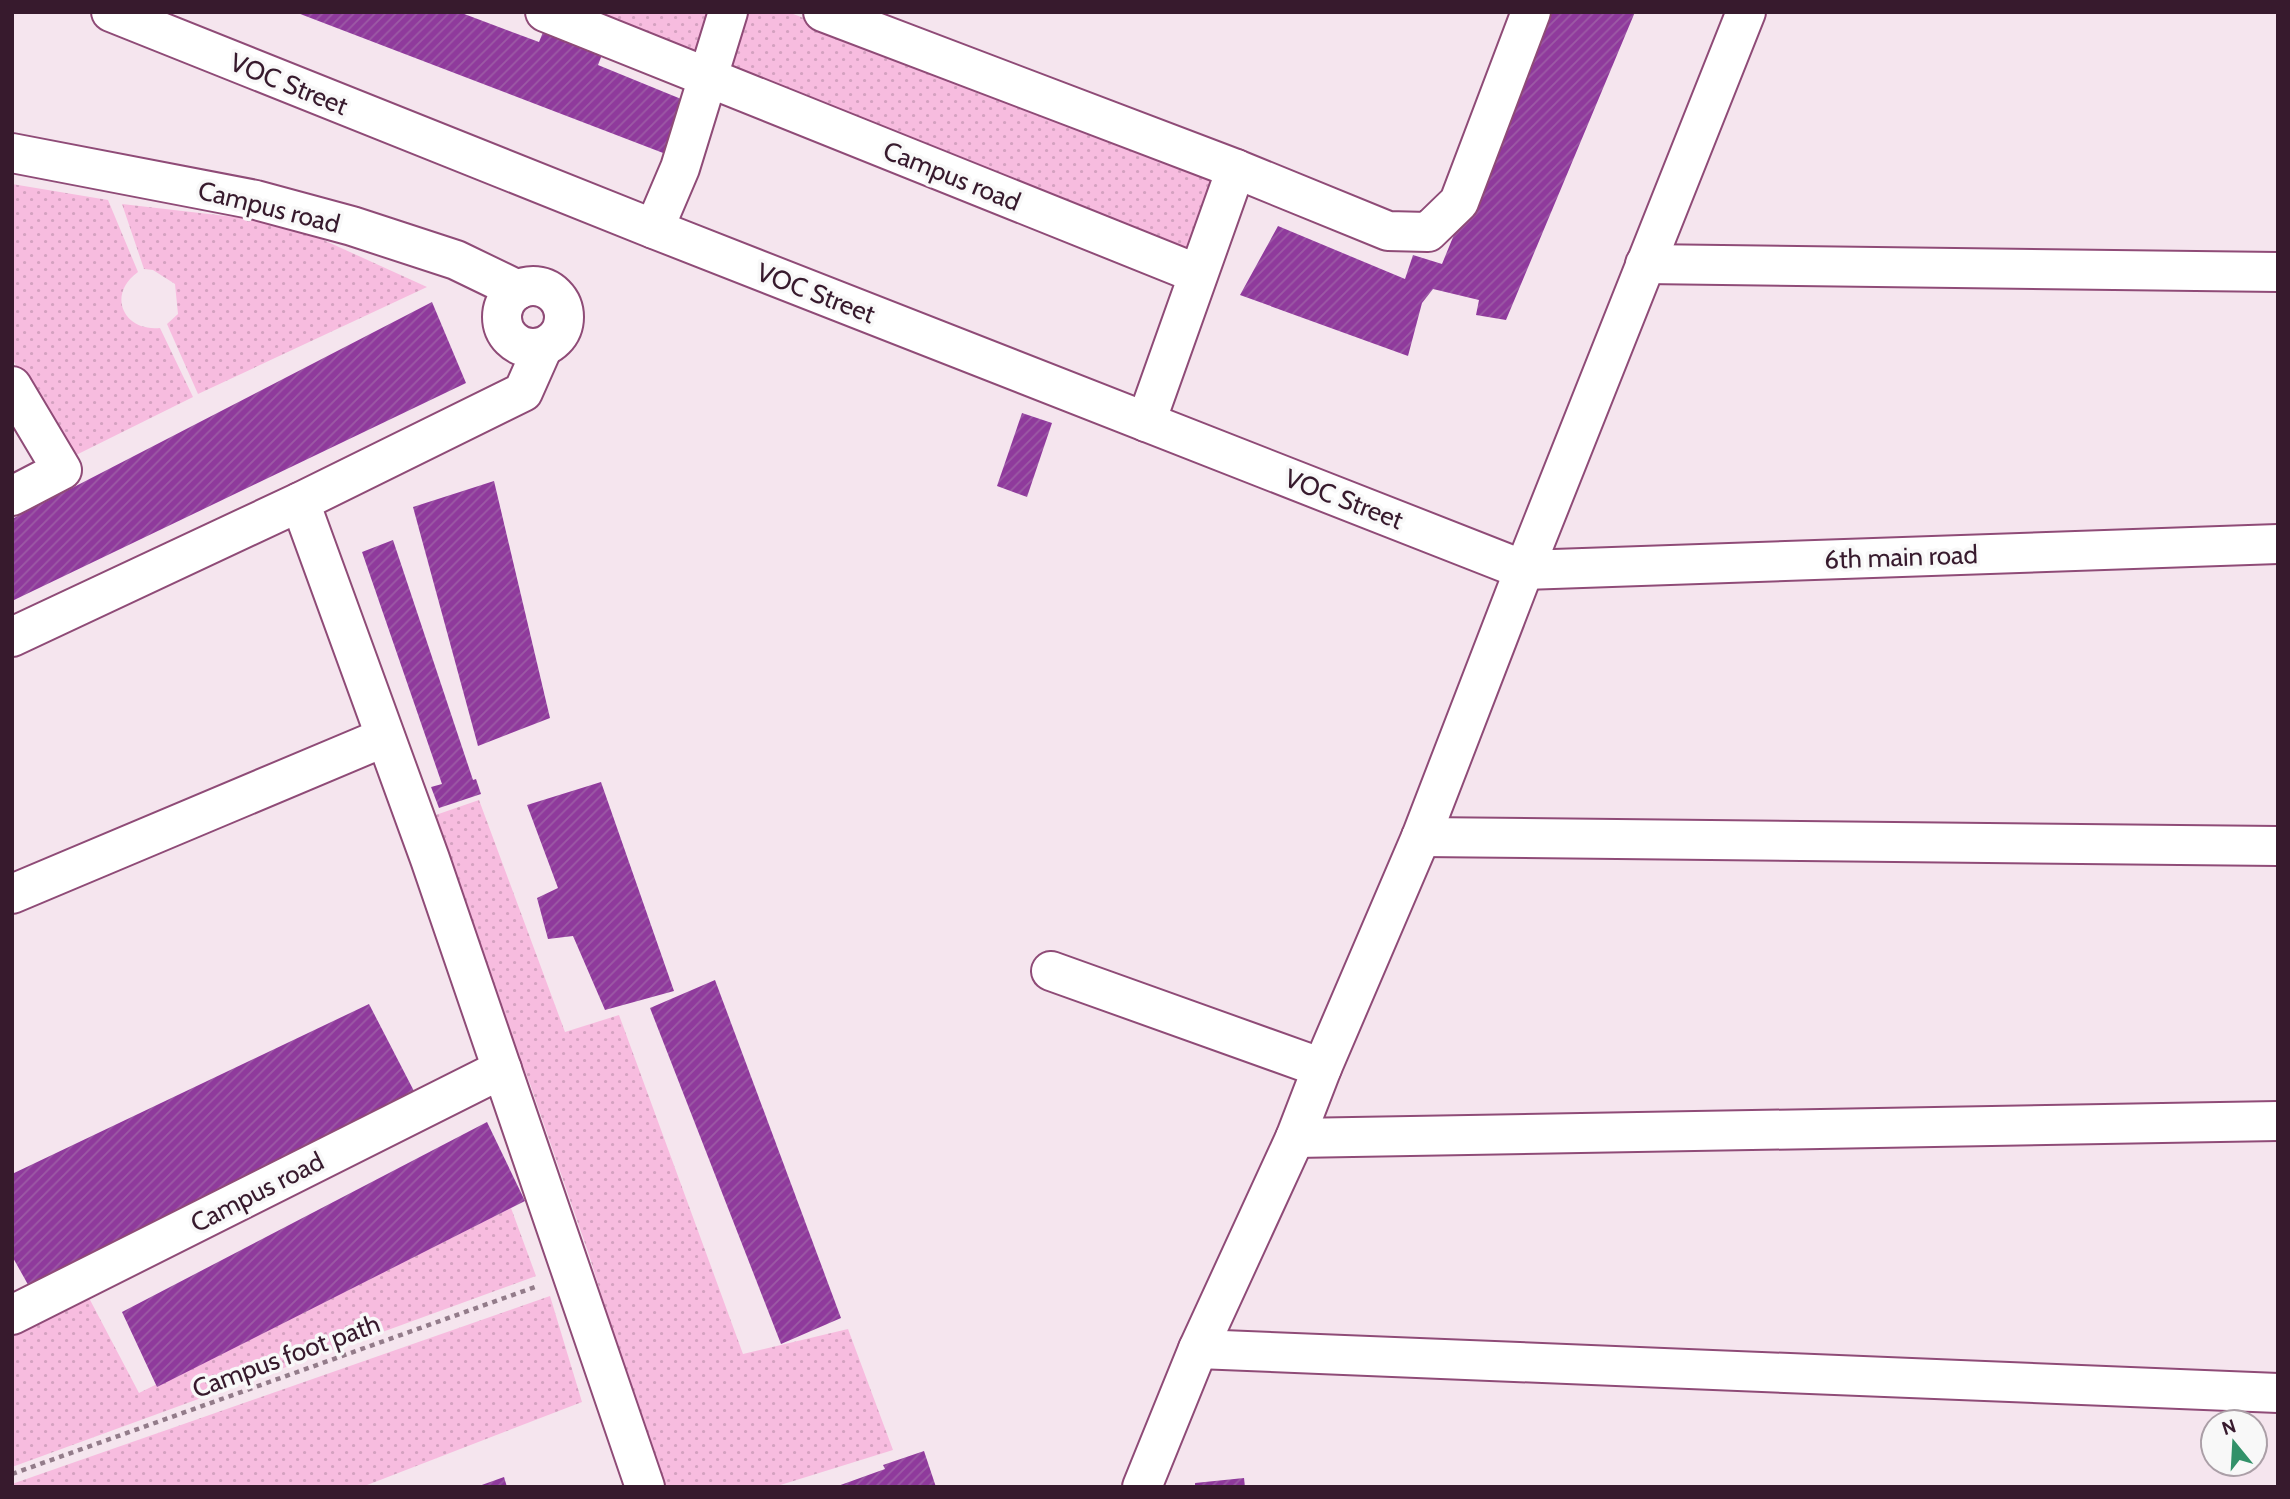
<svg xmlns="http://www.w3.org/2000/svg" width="2290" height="1499" font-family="Cabin,sans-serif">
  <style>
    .grass { fill: url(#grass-dots) }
    .building { fill: url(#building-hatch) }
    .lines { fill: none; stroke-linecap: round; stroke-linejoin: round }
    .minor-casing { stroke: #8f4b77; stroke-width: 42 }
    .path { stroke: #937c8a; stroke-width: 4.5; stroke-dasharray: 5 5; stroke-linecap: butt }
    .minor { stroke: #fff; stroke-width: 38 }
    .labels { text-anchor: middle; stroke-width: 7; stroke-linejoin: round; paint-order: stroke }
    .street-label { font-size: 26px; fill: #371a2d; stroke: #f8f8f8 }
  </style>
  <defs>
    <pattern id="grass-dots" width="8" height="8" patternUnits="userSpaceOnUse" patternTransform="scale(1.75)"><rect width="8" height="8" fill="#f7bcdf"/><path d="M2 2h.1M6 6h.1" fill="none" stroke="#d4a1c0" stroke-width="1.8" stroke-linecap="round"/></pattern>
    <pattern id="building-hatch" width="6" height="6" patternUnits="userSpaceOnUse" patternTransform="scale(1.75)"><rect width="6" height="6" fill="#8f3a9c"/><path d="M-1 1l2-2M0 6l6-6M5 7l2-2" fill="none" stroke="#9c5aa5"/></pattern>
  </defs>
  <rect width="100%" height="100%" fill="#f5e5ee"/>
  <g class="grass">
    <path d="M575,12H715L698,61Z"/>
    <path d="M738,12H788L1224,179L1188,258L717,69Z"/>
    <path d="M12,184L108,200L138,272C106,295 124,332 160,328L193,397L66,460L12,358Z"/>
    <path d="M122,204L286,223L427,287L198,394L167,324L178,314L175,284L153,270L144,269Z"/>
    <path d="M479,800L565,1032L619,1015L743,1354L848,1329L893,1450L774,1487H661L589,1255L530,1084L427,818Z"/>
    <path d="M511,1208L536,1276L12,1467V1336L89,1298L139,1393Z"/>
    <path d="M550,1296L582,1402L362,1487H12V1484Z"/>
  </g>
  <g class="building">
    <path d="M295,12H459L539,42L548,20L607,42L598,65L686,101L671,156Z"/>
    <path d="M1545,12H1635L1506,320L1476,315L1479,300L1433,289L1422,303L1408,356L1240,295L1278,226L1405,279L1413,255L1442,264Z"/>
    <path d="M432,302L466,383L12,601V519Z"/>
    <path d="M1022,413L1052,423L1027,497L997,486Z"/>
    <path d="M494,481L550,718L478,746L413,507Z"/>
    <path d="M393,540L473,780L476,779L481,794L439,808L431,787L442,784L362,552Z"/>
    <path d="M601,782L674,991L605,1010L573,936L548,939L537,898L558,888L527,805Z"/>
    <path d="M715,980L841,1318L781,1344L650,1008Z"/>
    <path d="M369,1004L415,1093L31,1290L12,1256V1174Z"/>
    <path d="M487,1122L525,1201L157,1387L122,1312Z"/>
    <path d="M924,1451L936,1487H835L885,1469L883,1465Z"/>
    <path d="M504,1477L507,1487H479V1486Z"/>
    <path d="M1244,1478L1245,1487H1195V1483Z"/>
  </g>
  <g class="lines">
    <defs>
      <g id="minor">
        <path d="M111,12L654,229L1524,570L2278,544"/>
        <path d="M545,12L1198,274"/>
        <path d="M823,12L1236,169L1388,231L1428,232L1459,202L1531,12"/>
        <path d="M12,153L256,200L352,226L456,260L518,290"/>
        <path d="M654,229L680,168L728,12"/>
        <path d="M1645,264L2278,272"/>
        <circle cx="533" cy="317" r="31"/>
        <path d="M12,386L62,470L12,496"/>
        <path d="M1146,422L1236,169"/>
        <path d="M300,502L430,859L645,1487"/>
        <path d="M12,637L300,502L523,392L543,347"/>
        <path d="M1421,837L2278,846"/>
        <path d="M12,894L385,737"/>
        <path d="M1051,971L1322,1068"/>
        <path d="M1295,1138L2278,1121"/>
        <path d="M12,1315L502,1069"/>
        <path d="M1198,1349L2278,1393"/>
        <path d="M1142,1487L1198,1349L1295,1138L1322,1068L1421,837L1524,570L1746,12"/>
      </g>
    </defs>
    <use href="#minor" class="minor-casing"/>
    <path class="path" d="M12,1474L535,1287"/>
    <use href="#minor" class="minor"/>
  </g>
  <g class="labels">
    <g class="street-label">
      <text transform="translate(289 84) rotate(22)" y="9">VOC Street</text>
      <text transform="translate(952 176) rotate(22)" y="9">Campus road</text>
      <text transform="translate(269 207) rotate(14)" y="9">Campus road</text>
      <text transform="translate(816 293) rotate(21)" y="9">VOC Street</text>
      <text transform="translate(1344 499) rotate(21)" y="9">VOC Street</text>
      <text transform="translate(1901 557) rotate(-2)" y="9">6th main road</text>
      <text transform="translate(257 1192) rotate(-27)" y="9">Campus road</text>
      <text transform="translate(286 1356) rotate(-20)" y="9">Campus foot path</text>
    </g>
  </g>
  <rect width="2290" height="1499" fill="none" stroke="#371a2d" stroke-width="28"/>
  <g transform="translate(2234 1443) rotate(342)"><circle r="33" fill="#f8f8f8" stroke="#ab9fa7" stroke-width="2"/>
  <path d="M0-5L12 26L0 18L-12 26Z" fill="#329169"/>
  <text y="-10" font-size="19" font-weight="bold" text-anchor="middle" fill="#371a2d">N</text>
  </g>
</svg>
